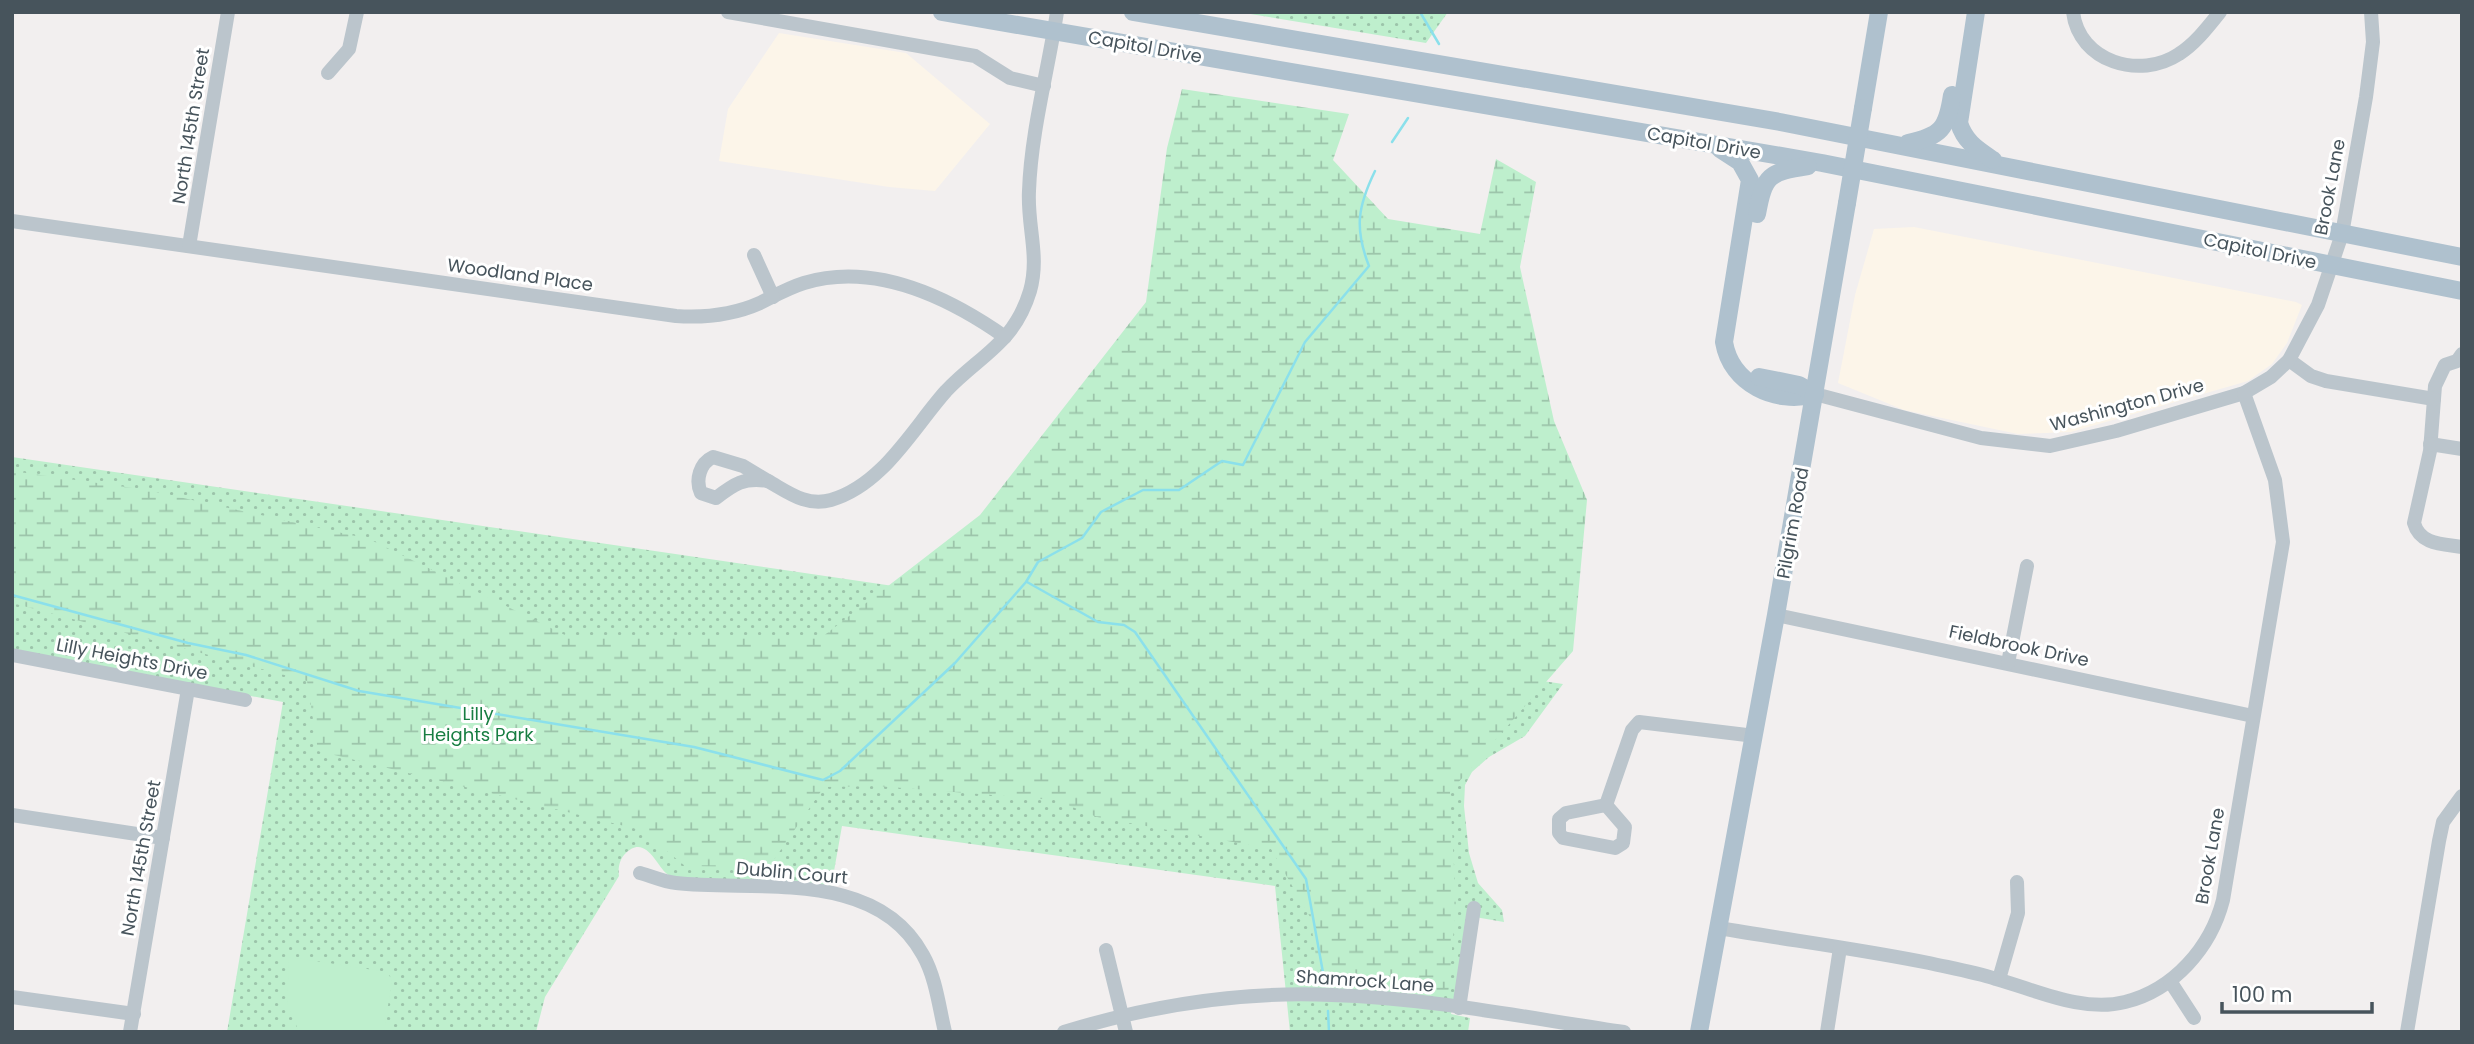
<svg xmlns="http://www.w3.org/2000/svg" width="2474" height="1044" font-family="Poppins,sans-serif">
  <style>
    .commercial { fill: #fcf5e9 }
    .grass { fill: url(#grass-dots) }
    .wetland { fill: url(#wetland-marsh) }
    .garden { fill: #beefcd }
    .lines { fill: none; stroke-linecap: round; stroke-linejoin: round }
    .stream { stroke: #8be0eb; stroke-width: 2.5 }
    .minor { stroke: #bbc5cc; stroke-width: 14 }
    .major { stroke: #afc1ce; stroke-width: 18 }
    .major-bridge { stroke: #afc1ce; stroke-width: 18 }
    .labels { text-anchor: middle; stroke-width: 6; stroke-linejoin: round; paint-order: stroke }
    .street-label { font-size: 18px; fill: #47545c; stroke: #fff }
    .park-label { font-size: 18px; fill: #187e42; stroke: #fff }
  </style>
  <defs>
    <pattern id="grass-dots" width="8" height="8" patternUnits="userSpaceOnUse" patternTransform="scale(1.75)"><rect width="8" height="8" fill="#beefcd"/><path d="M2 2h.1M6 6h.1" fill="none" stroke="#9cc4aa" stroke-width="1.8" stroke-linecap="round"/></pattern>
    <pattern id="wetland-marsh" width="20" height="14" patternUnits="userSpaceOnUse" patternTransform="scale(1.75)"><rect width="20" height="14" fill="#beefcd"/><path d="M1 5h8M5 5V1M11 12h8M15 12V8" fill="none" stroke="#9cc4aa"/></pattern>
  </defs>
  <rect width="100%" height="100%" fill="#f2efef"/>
  <g class="commercial">
    <path d="M779,33L906,53L990,124L935,191L889,187L719,161L728,109Z"/>
    <path d="M1914,227L2296,302L2302,305L2287,343L2272,364L2248,381L2071,432L2018,434L1904,410L1838,383L1855,295L1874,229Z"/>
  </g>
  <g class="grass">
    <path d="M1238,12H1448L1426,43Z"/>
    <path d="M12,457L1563,684L1525,736L1489,757L1472,772L1465,785L1464,806L1469,853L1478,883L1502,910L1504,922L1469,916L1451,1014L1470,1018L1468,1032H1290L1275,886L842,826L831,888L682,880C678,878 671,877 667,874C656,865 645,832 624,855C619,861 618,869 619,876L545,997L536,1032H227L283,702L12,651Z"/>
  </g>
  <path class="wetland" d="M1182,89L1349,114L1333,160L1388,219L1480,234L1496,159L1536,182L1520,267L1554,421L1587,500L1573,651L1450,792L1456,904L1448,995L1320,983L1310,917L1271,849L1097,817L1055,800L877,786L824,787L769,867L685,866L641,830L318,751L307,681L12,603V471L147,490L369,539L569,637H822L980,515L1146,302L1167,148Z"/>
  <path class="garden" d="M289,957L387,972L392,980L384,1032H299L287,1003Z"/>
  <g class="lines">
    <g class="stream">
      <path d="M1420,12L1439,44"/>
      <path d="M1392,142L1408,118"/>
      <path d="M1027,582L1098,622L1124,625L1135,632L1306,879L1324,978"/>
      <path d="M12,595L188,643L246,655L359,691L694,747L823,780L840,771L955,663L1026,582L1038,562L1082,538L1101,512L1143,490H1179L1222,461L1243,465L1305,342L1369,266C1354,228 1358,206 1375,171"/>
      <path d="M1328,1011L1329,1032"/>
    </g>
    <g class="minor">
      <path d="M728,12L975,56L1010,78L1044,86"/>
      <path d="M2073,12C2079,62 2140,80 2179,54C2195,44 2208,27 2220,12"/>
      <path d="M328,73L349,49L357,12"/>
      <path d="M12,221L676,316C705,318 733,315 760,303C774,296 788,288 804,283C874,262 948,297 1005,337"/>
      <path d="M189,246L228,12"/>
      <path d="M754,255L773,297"/>
      <path d="M2462,354L2457,361L2445,365L2435,386L2430,451L2414,523C2420,545 2443,544 2462,547"/>
      <path d="M2289,360L2311,376L2326,381L2434,399"/>
      <path d="M1815,394L1981,438L2050,446L2116,431L2244,393L2271,377L2289,360L2318,305L2342,234L2366,97L2373,42L2371,12"/>
      <path d="M2430,444L2462,449"/>
      <path d="M713,457L743,466L768,481C744,477 734,484 716,498L701,493C695,480 700,463 713,457Z"/>
      <path d="M768,481C788,492 806,507 831,500C883,485 913,428 946,391C980,355 1014,344 1030,291C1040,256 1027,226 1029,191C1031,132 1048,71 1057,12"/>
      <path d="M1776,615L2253,716"/>
      <path d="M12,655L245,700"/>
      <path d="M2008,663L2027,566"/>
      <path d="M1606,805L1632,730L1639,722L1755,736"/>
      <path d="M1606,805L1625,827L1623,843L1615,848L1563,838L1559,833V819L1566,813Z"/>
      <path d="M12,815L163,838"/>
      <path d="M640,873C651,876 664,882 676,883C758,892 876,868 923,955C936,978 939,1007 945,1032"/>
      <path d="M1719,928C1789,940 1860,949 1929,963C1951,968 1974,972 1996,979C2036,990 2083,1013 2125,1002C2174,990 2211,947 2223,900L2283,542L2275,480L2244,393"/>
      <path d="M1106,950L1126,1032"/>
      <path d="M1999,979L2018,913L2017,882"/>
      <path d="M2170,981L2194,1018"/>
      <path d="M12,997L134,1014"/>
      <path d="M1459,1008L1474,908"/>
      <path d="M130,1032L188,689"/>
      <path d="M1064,1032C1151,1005 1242,991 1332,995C1430,998 1527,1018 1624,1032"/>
      <path d="M1827,1032L1840,948"/>
      <path d="M2407,1032L2439,841L2443,822L2462,796"/>
    </g>
    <g class="major">
      <path d="M942,12L1822,163L2462,291"/>
      <path d="M1133,12L1780,122L2462,257"/>
      <path d="M1976,12L1959,123C1965,142 1977,149 1993,160"/>
      <path d="M1863,108L1879,12"/>
      <path d="M1908,143C1941,136 1947,129 1952,95"/>
      <path d="M1720,149L1740,162L1750,180L1724,342C1731,384 1776,405 1815,394"/>
      <path d="M1757,214C1764,175 1769,172 1808,166"/>
      <path d="M1759,377L1799,385L1815,394"/>
      <path d="M1699,1032L1776,615L1847,203"/>
    </g>
    <path class="major-bridge" d="M1847,203L1863,108"/>
  </g>
  <g class="labels">
    <g class="street-label">
      <text transform="translate(1145 47) rotate(10)" y="6">Capitol Drive</text>
      <text transform="translate(191 126) rotate(-81)" y="6">North 145th Street</text>
      <text transform="translate(1704 143) rotate(10)" y="6">Capitol Drive</text>
      <text transform="translate(2330 187) rotate(-79)" y="6">Brook Lane</text>
      <text transform="translate(2260 251) rotate(12)" y="6">Capitol Drive</text>
      <text transform="translate(520 275) rotate(8)" y="6">Woodland Place</text>
      <text transform="translate(2127 405) rotate(-15)" y="6">Washington Drive</text>
      <text transform="translate(1793 523) rotate(-80)" y="6">Pilgrim Road</text>
      <text transform="translate(2019 646) rotate(12)" y="6">Fieldbrook Drive</text>
      <text transform="translate(132 659) rotate(11)" y="6">Lilly Heights Drive</text>
      <text transform="translate(2210 856) rotate(-80)" y="6">Brook Lane</text>
      <text transform="translate(141 858) rotate(-80)" y="6">North 145th Street</text>
      <text transform="translate(792 873) rotate(5)" y="6">Dublin Court</text>
      <text transform="translate(1365 981) rotate(4)" y="6">Shamrock Lane</text>
    </g>
    <g class="park-label">
      <text x="478" y="720">Lilly<tspan x="478" dy="21">Heights Park</tspan></text>
    </g>
  </g>
  <rect width="2474" height="1044" fill="none" stroke="#47545c" stroke-width="28"/>
  <path d="M2222 1002v10h150v-10" fill="none" stroke="#47545c" stroke-width="3.5"/>
  <text x="2232" y="1002" font-size="21" fill="#47545c" stroke="#ffffff" stroke-width="5" paint-order="stroke">100 m</text>
</svg>
